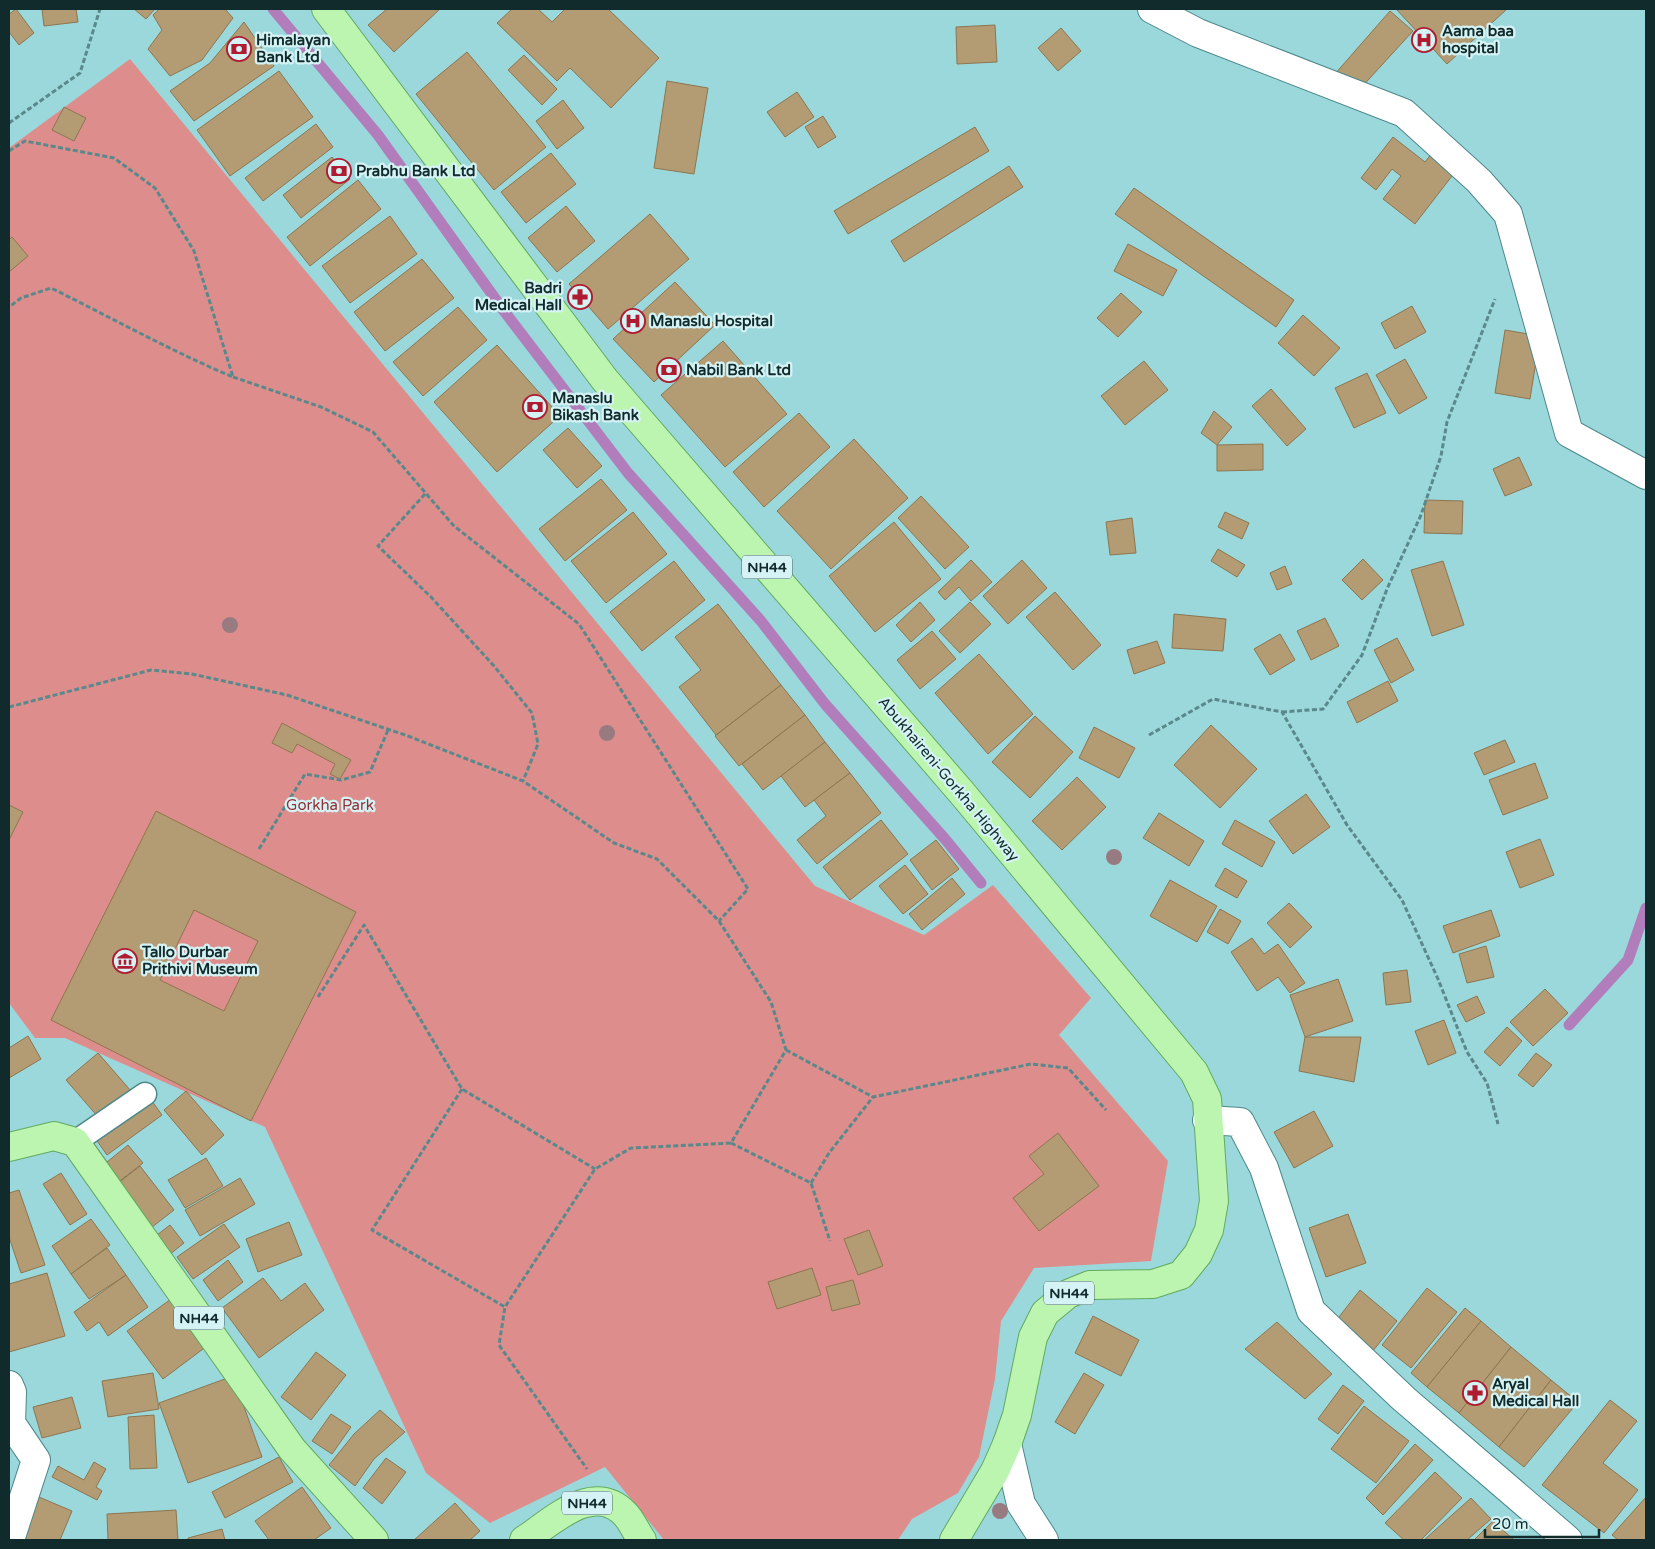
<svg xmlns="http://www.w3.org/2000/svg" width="1655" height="1549" font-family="'Varela Round',sans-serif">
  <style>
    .green { fill: #dd8e8c }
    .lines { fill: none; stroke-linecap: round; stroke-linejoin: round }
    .stream { stroke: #b17ebb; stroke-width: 11 }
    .building { fill: #b39b73; stroke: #8d764f; fill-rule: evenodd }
    .lane-casing { stroke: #4d888b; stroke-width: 25 }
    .street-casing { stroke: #4d888b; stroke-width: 30 }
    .primary-casing { stroke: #62aa5f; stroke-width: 30 }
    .path { stroke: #5b888b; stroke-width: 3; stroke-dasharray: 5 2.5; stroke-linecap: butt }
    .lane { stroke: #fff; stroke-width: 22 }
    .street { stroke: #fff; stroke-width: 28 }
    .primary { stroke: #bbf5b0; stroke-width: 28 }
    .tree { fill: #977b81 }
    .labels { text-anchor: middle; stroke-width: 4.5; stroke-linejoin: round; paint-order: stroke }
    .shield { fill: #d5f3f4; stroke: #4c6667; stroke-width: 1 }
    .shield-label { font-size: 14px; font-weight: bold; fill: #112a2b }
    .poi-label { font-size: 15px; font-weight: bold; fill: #112a2b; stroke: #d5f3f4; text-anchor: start }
    .street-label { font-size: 15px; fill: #112a2b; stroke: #d5f3f4 }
    .park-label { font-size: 15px; fill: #942f36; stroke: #d5f3f4 }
  </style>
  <rect width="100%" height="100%" fill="#9bd8dc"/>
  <path class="green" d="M130,59L815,886L924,935L993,885L1091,998L1059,1035L1168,1161L1151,1261L1034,1268L1001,1321L995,1379L979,1457L958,1493L912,1519L898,1540H664L605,1467L490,1523L426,1473L265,1127L65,1038H35L9,1003V148Z"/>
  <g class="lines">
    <g class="stream">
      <path d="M273,9L378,135L504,311L628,473L761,621L825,704L945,839L981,883"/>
      <path d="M1569,1025L1628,960L1646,908"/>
    </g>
  </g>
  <g class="building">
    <path d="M16,9L34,33L19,45L9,32V14Z"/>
    <path d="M42,9H76L78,22L44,26Z"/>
    <path d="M134,9H155L146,19Z"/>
    <path d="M159,9H225L233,18L202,60L170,76L148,49L162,30L153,15Z"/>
    <path d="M387,9H440L394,52L368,25Z"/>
    <path d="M512,9H538L552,22L565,9H608L659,58L611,108L570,68L557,81L497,23Z"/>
    <path d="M1396,9H1507L1447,64Z"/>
    <path d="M1390,11L1413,31L1348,102L1327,83Z"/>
    <path d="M244,22L274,66L194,121L170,91L210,63Z"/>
    <path d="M995,25L997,62L957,64L956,27Z"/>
    <path d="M1061,28L1081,51L1058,71L1038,48Z"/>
    <path d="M467,52L546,147L494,190L416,94Z"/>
    <path d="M524,55L557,89L542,105L508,70Z"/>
    <path d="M279,71L313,117L230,176L197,130Z"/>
    <path d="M667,81L708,88L694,174L654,168Z"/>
    <path d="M797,92L814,117L785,137L767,112Z"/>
    <path d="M563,100L584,128L557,149L536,121Z"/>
    <path d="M64,107L86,118L74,141L52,130Z"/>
    <path d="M823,116L836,137L818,148L805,127Z"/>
    <path d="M316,124L333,147L263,201L245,178Z"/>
    <path d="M975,127L989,151L848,234L834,211Z"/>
    <path d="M1393,137L1425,162L1439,144L1462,163L1415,224L1383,199L1401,176L1392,169L1376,190L1361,178Z"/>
    <path d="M551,153L576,184L526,223L501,192Z"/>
    <path d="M332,157L350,179L301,218L283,195Z"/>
    <path d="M1009,166L1023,187L904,262L891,241Z"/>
    <path d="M358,180L381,209L310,266L287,237Z"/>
    <path d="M1134,188L1294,300L1276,327L1115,214Z"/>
    <path d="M566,206L595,241L557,272L528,238Z"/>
    <path d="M650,214L689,259L608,329L569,284Z"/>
    <path d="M390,216L417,254L350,303L322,266Z"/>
    <path d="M12,237L28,256L9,272V240Z"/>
    <path d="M1128,244L1177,270L1163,296L1114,271Z"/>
    <path d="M422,259L454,298L385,351L354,312Z"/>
    <path d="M675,282L715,325L654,382L613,339Z"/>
    <path d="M1121,293L1142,312L1118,337L1097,318Z"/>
    <path d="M1412,306L1426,332L1395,349L1381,323Z"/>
    <path d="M458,307L487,340L423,396L393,362Z"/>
    <path d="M1303,315L1340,348L1314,376L1278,343Z"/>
    <path d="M1505,330L1540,336L1530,399L1495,393Z"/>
    <path d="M723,341L787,414L725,467L661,395Z"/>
    <path d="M497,345L560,416L497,472L434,402Z"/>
    <path d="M1405,359L1427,398L1399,414L1376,375Z"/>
    <path d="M1144,361L1168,390L1125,425L1101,396Z"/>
    <path d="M1367,373L1386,413L1354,428L1335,388Z"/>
    <path d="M1271,389L1306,429L1287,446L1252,406Z"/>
    <path d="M1214,411L1232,427L1217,445L1201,433Z"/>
    <path d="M799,413L830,447L764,507L733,472Z"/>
    <path d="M568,428L602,466L577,488L543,450Z"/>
    <path d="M854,439L908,498L831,569L777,511Z"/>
    <path d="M1217,445L1263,444V470L1217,471Z"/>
    <path d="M1519,457L1532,485L1505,496L1493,469Z"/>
    <path d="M601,479L627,510L565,561L539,529Z"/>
    <path d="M921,496L969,547L945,569L898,518Z"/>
    <path d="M1425,500L1463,501L1462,534L1424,533Z"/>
    <path d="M633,512L667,554L606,603L571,561Z"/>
    <path d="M1225,512L1249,523L1242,539L1218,527Z"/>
    <path d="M1132,518L1136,553L1110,555L1106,522Z"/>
    <path d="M894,522L941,579L875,632L829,576Z"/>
    <path d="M1218,549L1245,565L1237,577L1211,561Z"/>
    <path d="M1363,559L1383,580L1362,600L1342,580Z"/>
    <path d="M971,560L992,582L971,601L959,587L945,600L938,592Z"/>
    <path d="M1022,560L1047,588L1008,624L983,596Z"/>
    <path d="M674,561L705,600L642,651L610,612Z"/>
    <path d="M1443,561L1464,625L1432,636L1411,570Z"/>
    <path d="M1285,566L1292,584L1277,590L1270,573Z"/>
    <path d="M1055,592L1101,645L1073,670L1026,617Z"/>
    <path d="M920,602L935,620L911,642L896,625Z"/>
    <path d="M970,602L991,624L960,653L939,631Z"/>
    <path d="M718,604L781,685L716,735L679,687L701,670L675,637Z"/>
    <path d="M1174,614L1226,619L1223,651L1172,648Z"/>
    <path d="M1325,618L1339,646L1311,660L1297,631Z"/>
    <path d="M932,631L956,659L920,689L897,660Z"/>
    <path d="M1280,634L1295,660L1270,675L1254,649Z"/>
    <path d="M1397,638L1414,670L1391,683L1374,650Z"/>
    <path d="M1157,641L1165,663L1134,674L1127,650Z"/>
    <path d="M979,654L1033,714L988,754L935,693Z"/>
    <path d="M1388,681L1398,701L1357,723L1347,702Z"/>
    <path d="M781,685L805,715L739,766L715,736Z"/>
    <path d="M805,715L825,742L763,790L742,764Z"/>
    <path d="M1035,716L1073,752L1030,798L992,762Z"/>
    <path d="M282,723L351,760L340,779L330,774L335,764L297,744L292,753L272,743Z"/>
    <path d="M1211,725L1257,769L1220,808L1174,765Z"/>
    <path d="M1094,727L1135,748L1119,778L1079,758Z"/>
    <path d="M1505,740L1515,762L1484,775L1474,753Z"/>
    <path d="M825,742L850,773L805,807L781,776Z"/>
    <path d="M1535,763L1548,798L1503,815L1489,780Z"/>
    <path d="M850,773L881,813L817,864L797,840L826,816L814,800Z"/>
    <path d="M1077,777L1106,807L1062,850L1032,821Z"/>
    <path d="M1306,794L1330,827L1293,854L1269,821Z"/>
    <path d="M9,805L23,812L9,840Z"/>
    <path d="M156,811L356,912L251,1121L51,1020ZM194,910L258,941L224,1011L160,980Z"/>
    <path d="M1159,813L1204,841L1189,866L1143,838Z"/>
    <path d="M881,820L908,854L850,900L823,867Z"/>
    <path d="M1235,820L1275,842L1262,867L1222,844Z"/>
    <path d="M1540,839L1554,875L1520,888L1506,852Z"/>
    <path d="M936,840L959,869L932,890L910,860Z"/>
    <path d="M905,865L928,894L903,914L879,886Z"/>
    <path d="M1225,868L1247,881L1237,898L1215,886Z"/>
    <path d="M952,878L965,894L922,930L909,914Z"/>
    <path d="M1170,880L1217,906L1197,942L1150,916Z"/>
    <path d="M1289,903L1312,927L1290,948L1267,923Z"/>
    <path d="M1220,909L1241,921L1228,944L1207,932Z"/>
    <path d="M1491,910L1500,936L1453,953L1443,926Z"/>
    <path d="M1252,938L1264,954L1278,944L1305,983L1290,993L1278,977L1257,991L1231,952Z"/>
    <path d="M1486,946L1494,977L1467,983L1459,954Z"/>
    <path d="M1407,970L1411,1002L1386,1005L1383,973Z"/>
    <path d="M1338,979L1353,1021L1305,1037L1290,995Z"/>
    <path d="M1545,989L1568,1013L1533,1046L1510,1022Z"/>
    <path d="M1477,996L1485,1013L1466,1022L1457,1005Z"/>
    <path d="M1444,1020L1456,1053L1428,1065L1415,1031Z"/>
    <path d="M1507,1027L1522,1041L1500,1066L1484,1052Z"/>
    <path d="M28,1036L41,1059L9,1078V1048Z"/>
    <path d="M1305,1037H1361L1354,1082L1299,1071Z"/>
    <path d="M98,1053L131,1091L99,1118L66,1080Z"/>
    <path d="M1536,1053L1552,1065L1533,1087L1518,1075Z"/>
    <path d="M186,1091L224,1135L202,1155L164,1110Z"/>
    <path d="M149,1097L162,1115L107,1155L95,1138Z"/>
    <path d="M1314,1111L1333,1146L1294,1168L1274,1132Z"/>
    <path d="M1058,1133L1099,1186L1039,1231L1013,1198L1044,1174L1029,1156Z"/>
    <path d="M92,1141L107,1162L128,1145L143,1163L103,1194Z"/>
    <path d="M206,1158L223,1186L185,1208L168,1180Z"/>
    <path d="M140,1166L174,1210L138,1238L104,1194Z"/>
    <path d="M61,1173L87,1214L70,1225L43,1184Z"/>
    <path d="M240,1178L255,1204L200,1236L185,1210Z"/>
    <path d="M19,1190L45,1265L21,1273L9,1237V1193Z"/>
    <path d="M1348,1214L1366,1263L1326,1277L1309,1228Z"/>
    <path d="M91,1219L110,1245L71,1274L52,1246Z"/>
    <path d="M289,1222L302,1255L258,1272L246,1239Z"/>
    <path d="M224,1224L240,1247L193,1279L177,1257Z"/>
    <path d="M170,1225L184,1243L159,1263L144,1245Z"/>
    <path d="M869,1230L883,1266L858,1275L844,1239Z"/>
    <path d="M107,1248L126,1275L89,1299L71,1274Z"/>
    <path d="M228,1260L243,1282L218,1301L203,1280Z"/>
    <path d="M812,1268L821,1295L777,1309L768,1282Z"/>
    <path d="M47,1273L65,1336L9,1352V1284Z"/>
    <path d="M126,1275L148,1307L108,1336L99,1322L87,1331L74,1312Z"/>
    <path d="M263,1278L281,1301L305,1283L324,1310L259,1358L222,1308Z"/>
    <path d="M853,1280L860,1304L832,1311L826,1287Z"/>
    <path d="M1427,1288L1457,1312L1411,1368L1382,1345Z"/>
    <path d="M1360,1290L1397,1321L1372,1352L1335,1322Z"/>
    <path d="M171,1299L207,1346L163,1379L127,1331Z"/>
    <path d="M1465,1308L1481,1321L1427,1387L1411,1373Z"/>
    <path d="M1093,1316L1139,1340L1121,1376L1075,1353Z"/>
    <path d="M1481,1321L1511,1347L1459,1413L1427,1387Z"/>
    <path d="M1277,1322L1332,1374L1305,1399L1245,1349Z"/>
    <path d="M1511,1347L1551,1380L1499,1447L1459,1413Z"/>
    <path d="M316,1352L346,1375L311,1420L281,1397Z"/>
    <path d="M153,1373L159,1409L108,1417L102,1381Z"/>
    <path d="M1084,1373L1104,1385L1075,1434L1055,1422Z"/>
    <path d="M233,1376L262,1457L188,1483L159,1403Z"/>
    <path d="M1551,1380L1578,1402L1524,1467L1499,1447Z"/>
    <path d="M1343,1385L1364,1401L1338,1434L1318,1419Z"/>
    <path d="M72,1397L81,1428L42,1438L33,1407Z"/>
    <path d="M1610,1400L1637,1421L1603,1463L1638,1490L1604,1533L1542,1485Z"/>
    <path d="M1364,1406L1409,1441L1376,1483L1331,1449Z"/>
    <path d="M380,1410L405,1432L374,1459L355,1486L329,1465L354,1434Z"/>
    <path d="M331,1414L351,1427L332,1454L312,1441Z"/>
    <path d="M154,1415L157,1468L130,1469L128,1417Z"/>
    <path d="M1415,1444L1433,1460L1383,1515L1366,1498Z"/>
    <path d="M279,1457L293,1482L225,1518L212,1492Z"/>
    <path d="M386,1458L406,1472L382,1504L363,1488Z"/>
    <path d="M94,1462L106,1469L96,1487L102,1491L97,1500L52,1477L58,1466L84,1480Z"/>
    <path d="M1435,1472L1462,1498L1421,1540H1404L1385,1523Z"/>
    <path d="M302,1487L331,1528L314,1540H269L255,1521Z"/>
    <path d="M39,1497L72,1511L60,1540H20Z"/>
    <path d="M1646,1497V1540H1618L1612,1535Z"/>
    <path d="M1471,1498L1491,1519L1467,1540H1424Z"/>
    <path d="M455,1503L480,1531L470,1540H414Z"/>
    <path d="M176,1510L178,1540H108L107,1514Z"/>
    <path d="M1493,1521L1514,1540H1474Z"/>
    <path d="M222,1529L225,1540H188V1538Z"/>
  </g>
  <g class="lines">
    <defs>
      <path id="lane" d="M75,1142L145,1094"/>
      <g id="street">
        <path d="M1152,9L1198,33L1404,113L1479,181L1508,214L1569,433L1646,475"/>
        <path d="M1207,1120L1240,1122L1264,1168L1311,1311L1404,1399L1568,1540"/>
        <path d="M9,1385L12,1392L11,1423L36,1460L10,1540"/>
        <path d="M1007,1444L1021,1504L1044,1540"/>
      </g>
      <g id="primary">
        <path d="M326,9L605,380L962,793L1194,1072L1207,1099L1214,1201L1209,1230L1198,1254L1181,1275L1153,1284L1090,1285L1068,1294L1045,1313L1033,1337L1017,1415L1007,1444L995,1471L954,1540"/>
        <path d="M9,1147L54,1136L75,1142L292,1449L374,1540"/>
        <path d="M524,1540C553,1521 593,1481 625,1514C632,1521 636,1532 642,1540"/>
      </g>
    </defs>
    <use href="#lane" class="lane-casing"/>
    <use href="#street" class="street-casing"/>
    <use href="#primary" class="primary-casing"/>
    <g class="path">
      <path d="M9,123L80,73L100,9"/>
      <path d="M9,151L25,141L114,158L155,188L194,251L233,377C171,351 112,318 51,288L21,298L9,307"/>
      <path d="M233,377L321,407L373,432L454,526L579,624L748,889L719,921"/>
      <path d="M425,494L378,546L431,597L494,666L532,713L538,744L523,781"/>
      <path d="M9,707L151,670L192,674L287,695L408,736L523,781L614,843L657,859L719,921L771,1002L786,1050L731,1143L631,1148L595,1169L505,1307L499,1345L587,1469"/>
      <path d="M1282,712L1323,709L1362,655L1387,589L1421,515L1441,456L1447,422L1495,299"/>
      <path d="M1149,735L1213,699L1282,712L1347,825L1402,900L1438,979L1467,1052L1487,1083L1498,1124"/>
      <path d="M259,849L305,774L341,780L370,772L388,730"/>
      <path d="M318,997L364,925L462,1089L595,1169"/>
      <path d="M786,1050L873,1097L1031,1064L1068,1068L1106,1110"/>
      <path d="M462,1089L372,1230L505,1307"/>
      <path d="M731,1143L811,1183L830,1241"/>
      <path d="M811,1183L829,1153L873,1097"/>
    </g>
    <use href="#lane" class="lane"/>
    <use href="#street" class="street"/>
    <use href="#primary" class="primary"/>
  </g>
  <g class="tree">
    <circle cx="230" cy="625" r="8"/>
    <circle cx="607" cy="733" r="8"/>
    <circle cx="1114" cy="857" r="8"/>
    <circle cx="1000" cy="1511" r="8"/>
  </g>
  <defs>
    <symbol id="hospital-ring" viewBox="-11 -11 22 22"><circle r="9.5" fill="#d5f3f4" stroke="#af1c31" stroke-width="1.5"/><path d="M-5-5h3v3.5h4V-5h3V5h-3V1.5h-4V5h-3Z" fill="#af1c31"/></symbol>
    <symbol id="bank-ring" viewBox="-11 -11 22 22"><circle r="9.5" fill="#d5f3f4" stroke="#af1c31" stroke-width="1.5"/><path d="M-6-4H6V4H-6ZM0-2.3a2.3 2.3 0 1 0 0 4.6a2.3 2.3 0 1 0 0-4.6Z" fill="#af1c31"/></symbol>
    <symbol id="pharmacy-ring" viewBox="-11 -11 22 22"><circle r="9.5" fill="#d5f3f4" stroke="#af1c31" stroke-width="1.5"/><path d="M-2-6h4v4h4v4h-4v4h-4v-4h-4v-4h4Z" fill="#af1c31"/></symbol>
    <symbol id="museum-ring" viewBox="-11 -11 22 22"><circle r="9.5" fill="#d5f3f4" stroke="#af1c31" stroke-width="1.5"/><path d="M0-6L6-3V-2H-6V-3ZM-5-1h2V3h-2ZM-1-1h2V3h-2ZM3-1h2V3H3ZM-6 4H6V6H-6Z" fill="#af1c31"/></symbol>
  </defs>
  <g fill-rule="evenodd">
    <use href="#hospital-ring" x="1410" y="26" width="28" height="28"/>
    <use href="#bank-ring" x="225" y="35" width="28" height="28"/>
    <use href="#bank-ring" x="325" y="157" width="28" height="28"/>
    <use href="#pharmacy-ring" x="566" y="283" width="28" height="28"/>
    <use href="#hospital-ring" x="619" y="307" width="28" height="28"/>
    <use href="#bank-ring" x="655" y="356" width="28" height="28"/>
    <use href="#bank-ring" x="521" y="393" width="28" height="28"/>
    <use href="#museum-ring" x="111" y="947" width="28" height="28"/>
    <use href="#pharmacy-ring" x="1461" y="1379" width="28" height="28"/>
  </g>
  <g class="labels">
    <g class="shield">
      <rect x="742" y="555.5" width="50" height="23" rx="4"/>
      <rect x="1044" y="1281.5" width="50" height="23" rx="4"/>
      <rect x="174" y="1306.5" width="50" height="23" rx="4"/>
      <rect x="562" y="1491.5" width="50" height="23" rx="4"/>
    </g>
    <g class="shield-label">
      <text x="767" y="572">NH44</text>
      <text x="1069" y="1298">NH44</text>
      <text x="199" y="1323">NH44</text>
      <text x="587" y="1508">NH44</text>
    </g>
    <g class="poi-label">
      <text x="1442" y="36">Aama baa<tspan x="1442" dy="17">hospital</tspan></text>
      <text x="256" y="45">Himalayan<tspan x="256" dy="17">Bank Ltd</tspan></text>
      <text x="356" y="176">Prabhu Bank Ltd</text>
      <text x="562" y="293" text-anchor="end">Badri<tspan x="562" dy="17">Medical Hall</tspan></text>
      <text x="650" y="326">Manaslu Hospital</text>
      <text x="686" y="375">Nabil Bank Ltd</text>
      <text x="552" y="403">Manaslu<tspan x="552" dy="17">Bikash Bank</tspan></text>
      <text x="142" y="957">Tallo Durbar<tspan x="142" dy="17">Prithivi Museum</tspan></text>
      <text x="1492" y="1389">Aryal<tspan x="1492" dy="17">Medical Hall</tspan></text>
    </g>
    <g class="street-label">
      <text transform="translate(949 779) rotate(50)" y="5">Abukhaireni-Gorkha Highway</text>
    </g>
    <g class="park-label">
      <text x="330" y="810">Gorkha Park</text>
    </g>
  </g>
  <rect width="1655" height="1549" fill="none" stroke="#112a2b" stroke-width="20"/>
  <path d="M1485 1529v8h114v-8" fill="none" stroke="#112a2b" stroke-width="2.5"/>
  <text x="1492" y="1529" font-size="15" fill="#112a2b" stroke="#d5f3f4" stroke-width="4" paint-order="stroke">20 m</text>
</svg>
